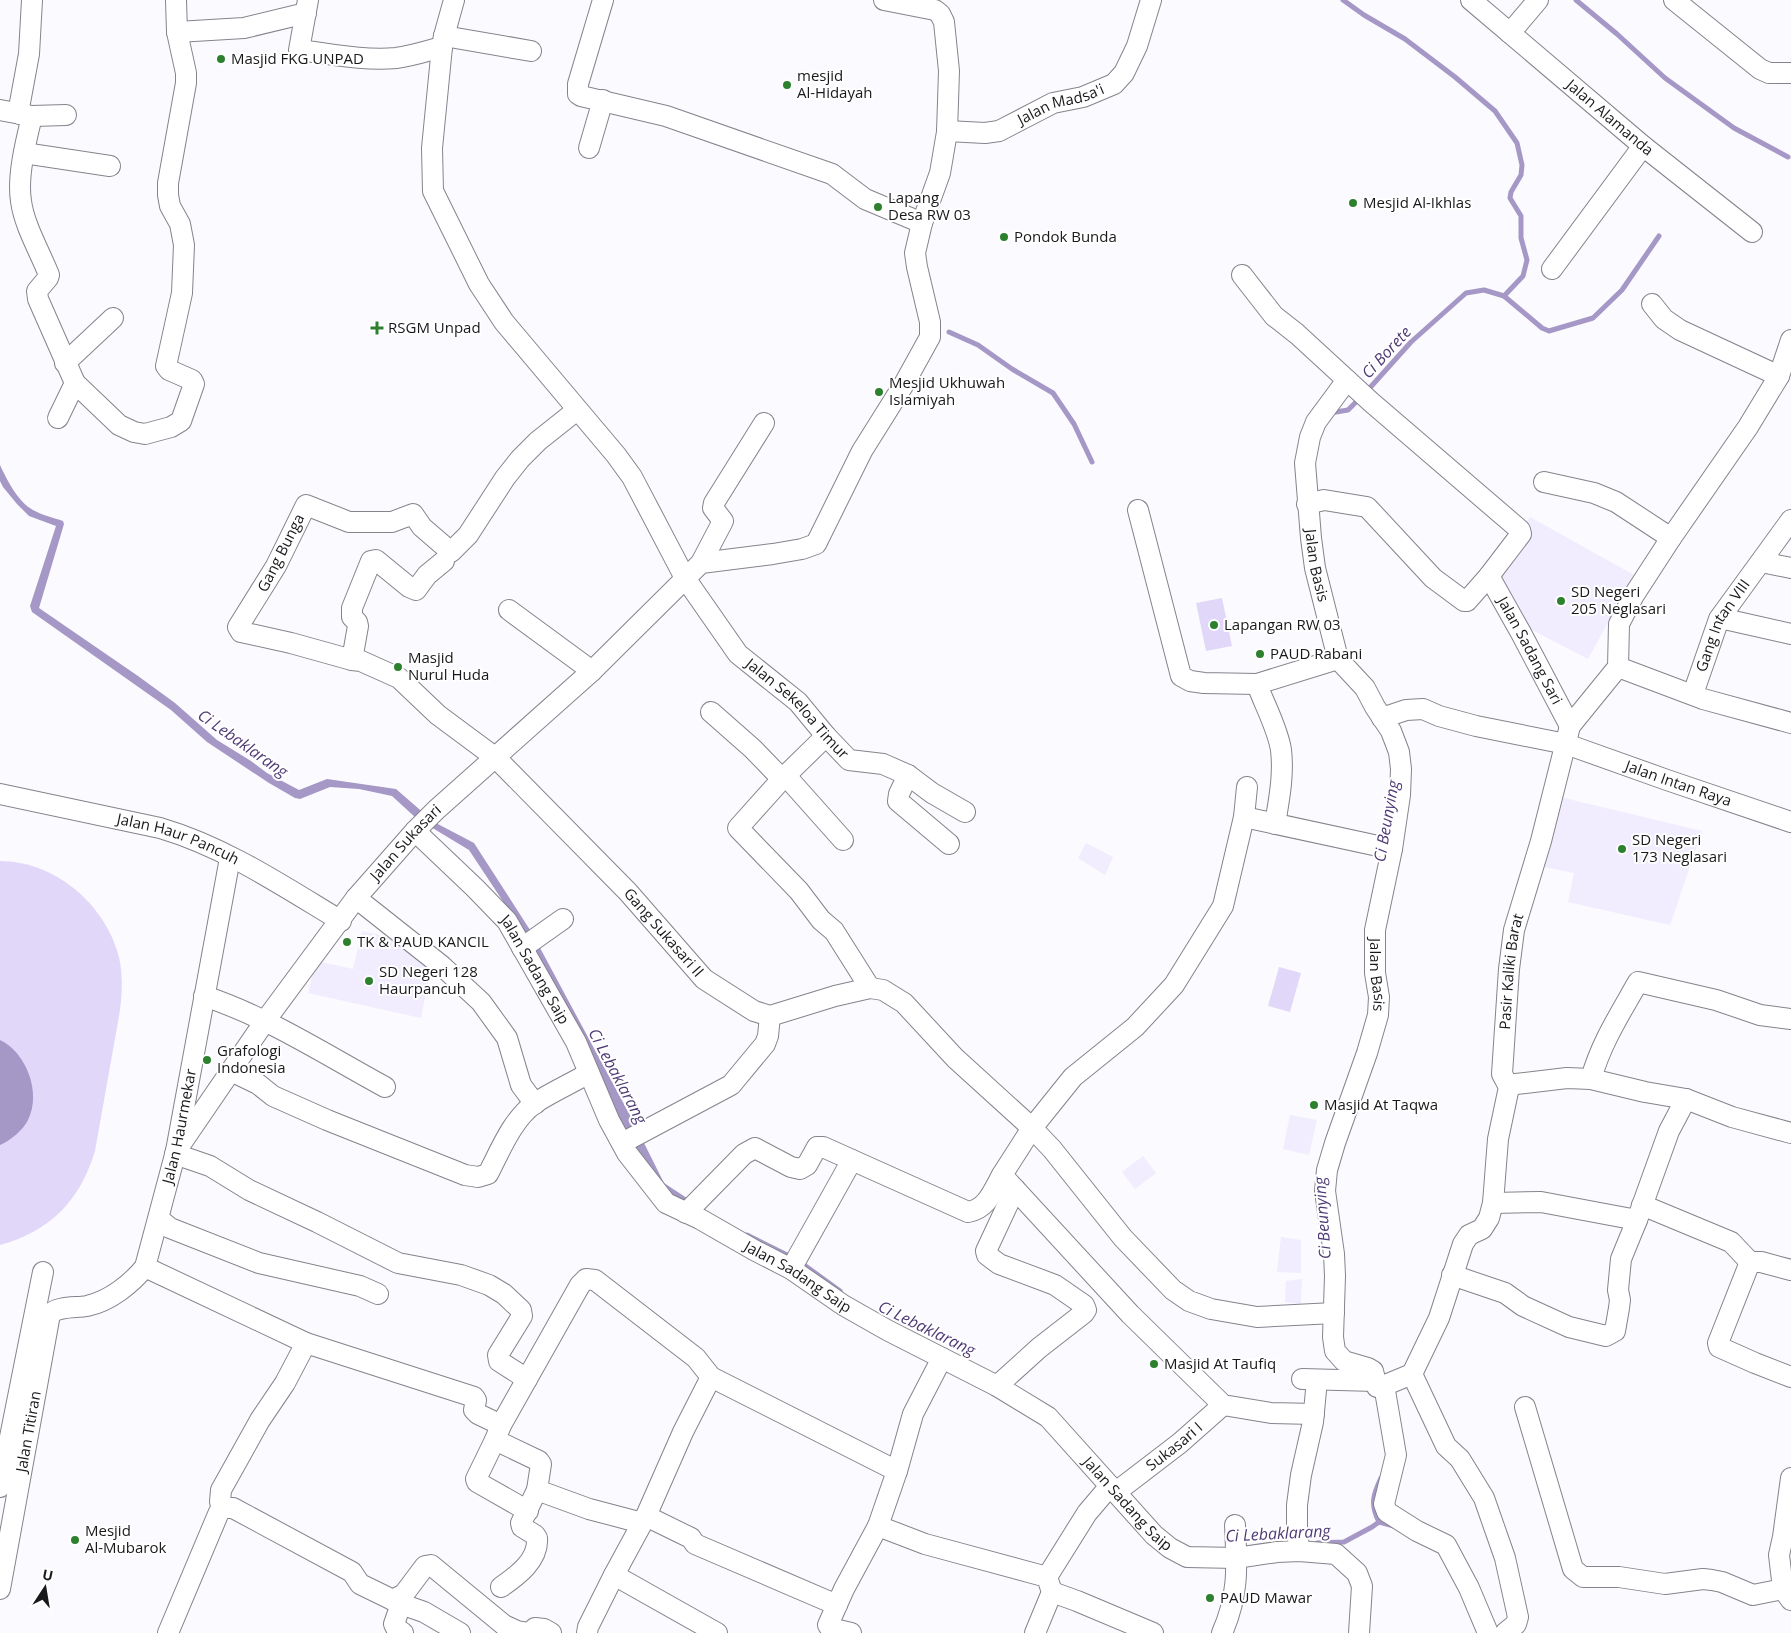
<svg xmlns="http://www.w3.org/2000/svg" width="1791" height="1633" font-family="'Open Sans',sans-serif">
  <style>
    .built { fill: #f1ecfe }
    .green { fill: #e1d8f9 }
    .water { fill: #a597c6 }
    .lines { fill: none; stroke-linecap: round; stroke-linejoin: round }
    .stream { stroke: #a597c6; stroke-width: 5 }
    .minor-casing { stroke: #85838c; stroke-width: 22 }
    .minor { stroke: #fff; stroke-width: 20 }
    .poi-dot { fill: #2d812e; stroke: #fff; stroke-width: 2 }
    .labels { text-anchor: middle; stroke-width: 4; stroke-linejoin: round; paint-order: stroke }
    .poi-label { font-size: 15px; fill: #19181b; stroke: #fff; text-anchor: start }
    .street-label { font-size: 15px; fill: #19181b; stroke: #fff }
    .water-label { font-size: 16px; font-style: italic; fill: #4f3a76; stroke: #fff }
  </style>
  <rect width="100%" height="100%" fill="#fbfafe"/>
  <g class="built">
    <path d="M1530,517L1634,575L1588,659L1517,622L1489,580Z"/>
    <path d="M1560,797L1702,831L1670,925L1568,902L1574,873L1544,867Z"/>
    <path d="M1086,843L1113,857L1105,875L1078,858Z"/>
    <path d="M362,931L400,939L432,961L421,1018L308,993L316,961L353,969Z"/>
    <path d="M1290,1115L1317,1120L1309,1155L1283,1149Z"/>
    <path d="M1143,1156L1156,1173L1135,1189L1122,1172Z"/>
    <path d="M1281,1237L1301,1240V1273L1277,1272Z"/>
    <path d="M1302,1279L1301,1304L1285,1302L1286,1281Z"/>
  </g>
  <g class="green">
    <path d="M1222,598L1232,646L1206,651L1196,603Z"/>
    <path d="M0,861C57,861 109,908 120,962C123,980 122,998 119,1016L95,1151C80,1200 51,1231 0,1245Z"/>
    <path d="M1279,967L1301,973L1290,1012L1268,1006Z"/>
  </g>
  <g class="water">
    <path d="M0,465C7,480 18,502 33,510C42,515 54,518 63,521L64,524L39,608L138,676L175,703L217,740L251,761L267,773L299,790L327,779L396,789L434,822L474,843L532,933L632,1119L664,1183L699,1206L694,1212L657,1189L516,921L469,850L416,818L392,796L359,789L330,787L300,799L295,798L269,783L207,742L171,710L32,612L30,606L56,526L29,516L17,504L3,487L0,481Z"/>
    <path d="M0,1040C26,1052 42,1093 28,1120C23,1130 11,1140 0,1145Z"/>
  </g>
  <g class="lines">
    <g class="stream">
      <path d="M1343,0L1364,15L1405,39L1455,77L1495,111L1517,143L1522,165L1521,175L1511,192L1510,198L1521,216V238L1527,260L1523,276L1504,296"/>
      <path d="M1576,0L1617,34L1665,78L1734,128L1788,157"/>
      <path d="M949,332L978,345L1012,369L1053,393L1074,424L1092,462"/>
      <path d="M1367,391L1411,342L1466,293L1484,290L1504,296L1542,328L1549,331L1593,318L1622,290L1659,236"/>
      <path d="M1330,413L1348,410L1361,397"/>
      <path d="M747,1235L793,1258"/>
      <path d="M800,1262L840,1291"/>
      <path d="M1381,1478C1373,1495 1370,1504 1379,1522L1394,1526"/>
      <path d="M1317,1543L1344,1542L1372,1527L1379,1522"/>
    </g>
    <defs>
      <g id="minor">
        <path d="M308,0L299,50C331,54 364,61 396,58C412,56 427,51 442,47"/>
        <path id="s1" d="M454,0L444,36L442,47L432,148L433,191L479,284L504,322L616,455L632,477L685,578L738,654L798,702L826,736L849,760L883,764L908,775L932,793L965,812"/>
        <path d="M603,0L578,84V94L581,96L666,116L832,174L865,199L922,223"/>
        <path id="s2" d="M1471,0L1643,146L1752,232"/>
        <path d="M1674,0L1760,69L1769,73H1791"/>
        <path d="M177,32L244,28L306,13"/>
        <path d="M1510,33L1538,0"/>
        <path d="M444,36L531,51"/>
        <path d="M0,110L32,116L66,115"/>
        <path d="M20,114L19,108L29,54L32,0"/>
        <path d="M32,116C26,141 17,176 21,201C24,225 40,252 49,275L48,278L37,291L38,299L75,383L119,425L134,432L145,434L171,427L181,421L194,384L192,380L169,370L166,366L182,293L184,245L180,224L170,206L168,195V183L186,83V73L177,32L176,0"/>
        <path id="s3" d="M947,131L985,133L999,131L1053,103L1083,97L1114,84L1124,73L1137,46L1151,0"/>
        <path d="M589,148L603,100"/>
        <path d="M24,153L110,166"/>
        <path d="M1552,269L1643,146"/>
        <path d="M1242,275L1274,316L1297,334L1371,402L1520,530L1521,534L1489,576L1467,601H1464L1433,578L1367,507L1324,500L1307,504"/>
        <path d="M1652,304L1664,319L1680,330L1779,376"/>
        <path d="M65,363L113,318"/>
        <path id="s4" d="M1347,380L1316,422L1310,437L1305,463L1311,538L1315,568L1338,659L1365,688L1375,707L1391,731L1399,752L1401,769L1400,795L1392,849L1375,930V973L1379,997L1378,1015L1367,1053L1335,1143L1327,1170L1325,1191L1334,1254L1335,1276L1333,1337L1335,1351L1344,1361L1368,1368L1373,1371L1377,1387"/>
        <path id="s5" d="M577,410L538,441L520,459L505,478L468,535L451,552L422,527L413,514L392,522H349L306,505L276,566L238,627L241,632L291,643L352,660L361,661L399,678L438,715L496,758L628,892L704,979L754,1011L770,1016L835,996L870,988L883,990L904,1003L955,1058L1032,1128L1052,1149L1123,1238L1173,1290L1189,1301L1211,1309L1257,1317L1334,1313"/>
        <path d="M58,418L75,383"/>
        <path d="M1544,482L1594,493L1616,502L1671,538"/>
        <path d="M1138,510L1181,676L1190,681L1204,683L1257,684L1338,659"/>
        <path d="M1761,562L1791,568"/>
        <path d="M701,563L723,521L713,508L714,503L764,423"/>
        <path id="s6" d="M1489,576L1521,633L1570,726"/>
        <path d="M509,610L592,671"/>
        <path d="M1720,618L1791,634"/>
        <path d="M352,660L358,626L357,622L352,617V608L371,561L376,560L409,587L416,590L427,575L444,561"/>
        <path d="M1618,667L1703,699L1791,723"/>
        <path d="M1257,684C1264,704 1278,729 1281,750C1284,775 1279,800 1275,824"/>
        <path id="s7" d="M1693,694L1719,619L1791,520"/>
        <path d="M711,712L753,749L782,779"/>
        <path id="s8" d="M1382,718L1406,710L1423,709L1439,716L1476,726L1566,744L1667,780L1791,822"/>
        <path d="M826,736L782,779L738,828L799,891L821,920L834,931L870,988"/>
        <path d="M908,775L899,794L898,801L949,844"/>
        <path d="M786,776L843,840"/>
        <path d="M1247,787L1244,817L1223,906L1174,985L1135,1027L1073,1077L1032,1128L1002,1175L1130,1314L1223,1405L1271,1413L1314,1414"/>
        <path id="s9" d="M0,794L160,828C225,847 283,886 341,921"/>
        <path d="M1244,817L1392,849"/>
        <path id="s10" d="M415,831L475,888L507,921L576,1042L609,1120L627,1153L666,1203L700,1219L754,1250L791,1269L843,1305L887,1330L997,1386L1048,1417L1154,1535L1170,1548L1187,1557L1236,1558L1277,1552L1299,1551L1336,1554L1357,1573L1362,1586L1359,1633"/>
        <path d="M356,898L442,966L481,1002L507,1038L521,1085L535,1104"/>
        <path d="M522,948L563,919"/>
        <path d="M204,996C268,1017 326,1055 385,1087"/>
        <path d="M231,1071L258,1084L273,1096L327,1120L465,1175L478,1177L488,1174C501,1149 512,1120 535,1103C552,1092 572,1083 589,1073"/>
        <path d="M1591,1079C1601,1043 1620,1014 1638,982L1716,1000L1760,1015L1791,1019"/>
        <path d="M1509,1087L1516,1084L1567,1078L1591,1079L1645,1092L1686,1099L1732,1117L1791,1133"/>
        <path d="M622,1143L731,1085L765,1044L768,1036L770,1016"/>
        <path id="s11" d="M176,1151L265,1021L356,898L415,831L436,810L592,671L701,563L773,554L802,549L816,544L862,451L904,384L930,337V322L917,267L915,253L922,223L940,173L947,132L949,71L944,22L940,14L935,10L884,0"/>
        <path d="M175,1154L210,1166L249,1190L317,1222L398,1263L461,1275L489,1285L504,1294L521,1310L522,1316L498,1355L499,1361L527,1379"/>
        <path d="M1493,1203L1541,1202L1637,1220"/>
        <path d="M1642,1205L1731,1242L1750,1262H1761L1791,1270"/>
        <path d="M686,1213L744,1154L755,1148L791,1167L800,1169L807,1165L817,1147H823L968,1212C987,1209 993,1191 1002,1175"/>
        <path d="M159,1219L170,1228L259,1263L360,1286L378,1294"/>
        <path d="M1750,1262L1718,1343L1719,1347L1755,1363L1791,1377"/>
        <path d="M145,1267L306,1343L474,1397L476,1400L474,1410L478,1414L501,1425L495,1440L539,1461L541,1464L537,1490L589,1509L642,1523"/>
        <path d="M791,1269L852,1160"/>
        <path d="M1452,1275L1505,1293L1523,1306L1569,1327L1606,1336L1615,1331L1619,1308L1620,1300L1618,1290L1621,1259L1637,1220L1669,1131L1686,1099"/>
        <path d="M1412,1374L1446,1446L1460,1459L1484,1498L1505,1558L1518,1617L1516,1624L1505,1633"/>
        <path d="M1302,1379L1376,1381"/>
        <path d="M1384,1385L1396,1455L1384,1504L1387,1512L1417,1531L1446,1545L1469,1588L1488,1633"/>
        <path d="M997,1386L1039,1348L1084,1313L1086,1310L1084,1305L1055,1285L999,1264L987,1255L986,1251L1015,1189"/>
        <path id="s12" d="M1383,1386L1412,1374L1439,1318L1463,1244L1469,1235L1482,1229L1489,1218L1493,1203L1498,1139L1509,1087L1502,1074L1509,969L1514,930L1541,841L1570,726L1618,667L1619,624L1634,595L1671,538L1748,427L1779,376L1791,340"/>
        <path d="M1525,1407L1573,1569L1583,1577H1619L1665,1584L1703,1579L1712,1580L1722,1582L1753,1595L1783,1589"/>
        <path d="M501,1425L580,1285L586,1279L595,1280L696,1358L711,1377L897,1471L878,1526L925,1544L1047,1577L1052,1592L1035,1633"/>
        <path d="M495,1440L476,1479L477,1482L528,1511"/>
        <path d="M897,1471L913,1414L942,1358"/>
        <path d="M0,1487L43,1272"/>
        <path id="s13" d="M1116,1492L1180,1443L1223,1405"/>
        <path d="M223,1508L220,1502L221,1490L260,1420L285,1383L306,1343"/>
        <path d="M646,1516L691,1538L695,1544L837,1605"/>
        <path d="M1299,1551L1297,1526V1505L1301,1475L1313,1422L1317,1380"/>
        <path d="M614,1575L717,1633"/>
        <path d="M1047,1577L1087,1513L1110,1486"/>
        <path d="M501,1587C517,1576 539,1560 537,1538L535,1535L522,1527L521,1523L537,1490"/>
        <path id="s14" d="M0,1589L50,1314C58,1306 76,1308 87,1306C110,1301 131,1284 145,1267L176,1151L230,858"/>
        <path d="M1052,1592L1077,1601L1153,1633"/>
        <path d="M393,1600L404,1594L425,1566L431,1565L504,1625L517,1631L529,1633"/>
        <path d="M1791,1600L1783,1589L1779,1555L1783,1537L1791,1478"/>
        <path d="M401,1604L394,1624L396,1628L403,1633"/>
        <path d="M168,1633L219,1512L223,1508H233L352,1572L360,1584L401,1604L424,1612L460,1633"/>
        <path d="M530,1633L535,1628L544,1629L551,1633"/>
        <path d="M587,1633L588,1627L614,1575L646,1516L683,1432L711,1377"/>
        <path d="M851,1633L830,1628L828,1625L844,1589L878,1526"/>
        <path d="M1222,1633C1239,1595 1237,1566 1235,1525"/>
      </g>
    </defs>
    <use href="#minor" class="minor-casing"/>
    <use href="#minor" class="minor"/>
  </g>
  <g class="poi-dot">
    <circle cx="221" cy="59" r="5"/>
    <circle cx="787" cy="85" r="5"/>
    <circle cx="1353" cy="203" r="5"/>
    <circle cx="878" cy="207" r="5"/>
    <circle cx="1004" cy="237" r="5"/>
    <path d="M374.5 320.5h5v5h5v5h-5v5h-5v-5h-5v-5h5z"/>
    <circle cx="879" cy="392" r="5"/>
    <circle cx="1561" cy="601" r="5"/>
    <circle cx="1214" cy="625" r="5"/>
    <circle cx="1260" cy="654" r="5"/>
    <circle cx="398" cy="667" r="5"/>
    <circle cx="1622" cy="849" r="5"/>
    <circle cx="347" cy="942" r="5"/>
    <circle cx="369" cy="981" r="5"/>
    <circle cx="207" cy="1060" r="5"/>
    <circle cx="1314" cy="1105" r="5"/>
    <circle cx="1154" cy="1364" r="5"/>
    <circle cx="75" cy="1540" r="5"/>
    <circle cx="1210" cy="1598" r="5"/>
  </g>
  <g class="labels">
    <g class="poi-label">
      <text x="231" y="64">Masjid FKG UNPAD</text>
      <text x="797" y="81">mesjid<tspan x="797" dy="17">Al-Hidayah</tspan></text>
      <text x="888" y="203">Lapang<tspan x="888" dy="17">Desa RW 03</tspan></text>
      <text x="1363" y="208">Mesjid Al-Ikhlas</text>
      <text x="1014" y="242">Pondok Bunda</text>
      <text x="388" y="333">RSGM Unpad</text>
      <text x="889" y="388">Mesjid Ukhuwah<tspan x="889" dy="17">Islamiyah</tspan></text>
      <text x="1571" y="597">SD Negeri<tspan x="1571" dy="17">205 Neglasari</tspan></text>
      <text x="1224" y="630">Lapangan RW 03</text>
      <text x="1270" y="659">PAUD Rabani</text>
      <text x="408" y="663">Masjid<tspan x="408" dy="17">Nurul Huda</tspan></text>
      <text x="1632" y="845">SD Negeri<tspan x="1632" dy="17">173 Neglasari</tspan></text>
      <text x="357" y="947">TK &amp; PAUD KANCIL</text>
      <text x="379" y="977">SD Negeri 128<tspan x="379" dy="17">Haurpancuh</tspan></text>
      <text x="217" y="1056">Grafologi<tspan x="217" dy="17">Indonesia</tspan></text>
      <text x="1324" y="1110">Masjid At Taqwa</text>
      <text x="1164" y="1369">Masjid At Taufiq</text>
      <text x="85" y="1536">Mesjid<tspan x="85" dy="17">Al-Mubarok</tspan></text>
      <text x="1220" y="1603">PAUD Mawar</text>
    </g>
    <g class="street-label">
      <text dy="5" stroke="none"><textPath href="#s3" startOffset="120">Jalan Madsa'i</textPath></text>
      <text dy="5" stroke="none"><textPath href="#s2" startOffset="182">Jalan Alamanda</textPath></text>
      <text transform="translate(281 553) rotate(-63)" y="5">Gang Bunga</text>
      <text dy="5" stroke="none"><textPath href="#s4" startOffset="198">Jalan Basis</textPath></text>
      <text dy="5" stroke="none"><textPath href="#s7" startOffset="75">Gang Intan VIII</textPath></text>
      <text dy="5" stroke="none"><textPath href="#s6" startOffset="85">Jalan Sadang Sari</textPath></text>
      <text dy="5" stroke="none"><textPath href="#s1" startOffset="831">Jalan Sekeloa Timur</textPath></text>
      <text dy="5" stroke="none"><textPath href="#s8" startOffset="309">Jalan Intan Raya</textPath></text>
      <text dy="5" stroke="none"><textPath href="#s9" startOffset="184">Jalan Haur Pancuh</textPath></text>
      <text dy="5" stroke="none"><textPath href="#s11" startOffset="385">Jalan Sukasari</textPath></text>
      <text dy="5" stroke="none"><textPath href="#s5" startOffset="1036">Gang Sukasari Il</textPath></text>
      <text dy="5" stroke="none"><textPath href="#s10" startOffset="185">Jalan Sadang Saip</textPath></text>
      <text dy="5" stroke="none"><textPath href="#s12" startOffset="460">Pasir Kaliki Barat</textPath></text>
      <text dy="5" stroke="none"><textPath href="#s4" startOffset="632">Jalan Basis</textPath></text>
      <text dy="5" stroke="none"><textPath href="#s14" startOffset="534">Jalan Haurmekar</textPath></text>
      <text dy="5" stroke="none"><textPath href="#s10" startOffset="605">Jalan Sadang Saip</textPath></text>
      <text dy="5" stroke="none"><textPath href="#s14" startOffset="160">Jalan Titiran</textPath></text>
      <text dy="5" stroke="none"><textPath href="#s13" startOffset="74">Sukasari I</textPath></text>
      <text dy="5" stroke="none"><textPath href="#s10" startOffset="1010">Jalan Sadang Saip</textPath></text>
    </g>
    <g class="water-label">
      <text transform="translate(1386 352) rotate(-47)" y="6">Ci Borete</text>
      <text transform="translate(243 743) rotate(35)" y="6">Ci Lebaklarang</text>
      <text transform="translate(1386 821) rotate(-80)" y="6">Ci Beunying</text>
      <text transform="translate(618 1076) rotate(62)" y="6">Ci Lebaklarang</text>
      <text transform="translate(1322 1218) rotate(-94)" y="6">Ci Beunying</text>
      <text transform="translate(927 1328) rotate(26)" y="6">Ci Lebaklarang</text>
      <text transform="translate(1278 1533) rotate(-3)" y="6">Ci Lebaklarang</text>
    </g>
  </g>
  <g transform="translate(45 1588) rotate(12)" stroke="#ffffff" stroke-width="4" paint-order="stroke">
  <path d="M0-4L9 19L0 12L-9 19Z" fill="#19181b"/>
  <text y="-8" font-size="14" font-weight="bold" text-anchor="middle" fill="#19181b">U</text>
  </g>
</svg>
